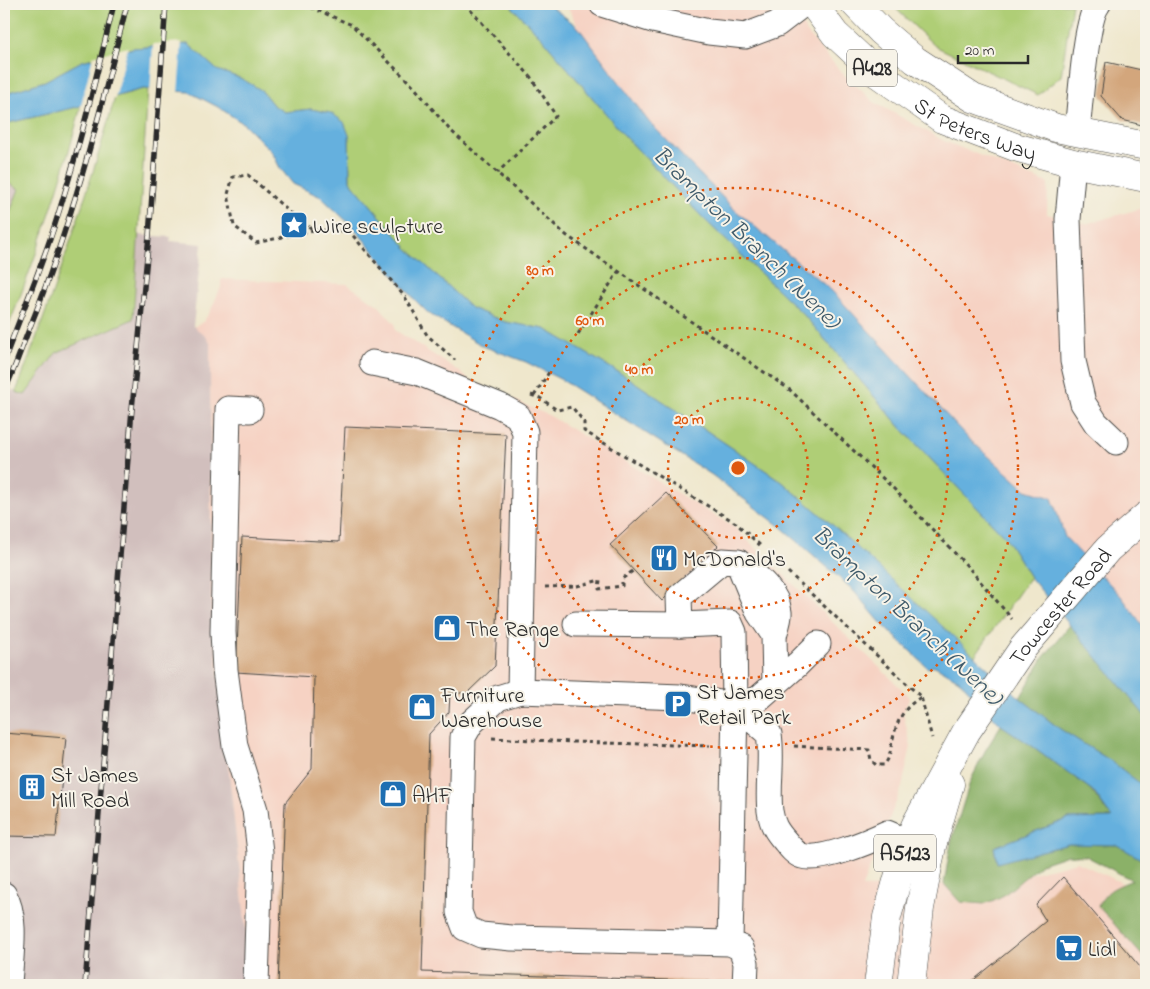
<svg xmlns="http://www.w3.org/2000/svg" width="1150" height="989" font-family="'Indie Flower',sans-serif">
  <style>
    .built { fill: #f6d2c3 }
    .industrial { fill: #d1bfbd }
    .green { fill: #afce76; stroke: #6d7c50 }
    .forest { fill: #8bb167; stroke: #5b6e49 }
    .water { fill: #65b0de; stroke: #486e84 }
    .pier { fill: #efe7cc }
    .building { fill: #d3a67b }
    .lines { fill: none; stroke-linecap: round; stroke-linejoin: round }
    .minor-casing { stroke: #484743; stroke-width: 27 }
    .major-casing { stroke: #484743; stroke-width: 29 }
    .path { stroke: #484743; stroke-width: 3; stroke-dasharray: 4 4; stroke-linecap: butt }
    .minor { stroke: #fff; stroke-width: 25 }
    .major { stroke: #fff; stroke-width: 28 }
    .rail-casing { stroke: #2b2b2b; stroke-width: 5.5 }
    .rail { stroke: #f7f3e8; stroke-width: 4; stroke-dasharray: 11; stroke-linecap: butt }
    .ring { fill: none; stroke: #df570e; stroke-width: 2.5; stroke-dasharray: 2.5 5 }
    .labels { text-anchor: middle; stroke-width: 4; stroke-linejoin: round; paint-order: stroke }
    .shield { fill: #f7f3e8; stroke: #686764; stroke-width: 1 }
    .shield-label { font-size: 21px; font-weight: bold; fill: #2b2b2b }
    .street-label { font-size: 22px; fill: #2b2b2b; stroke: #f7f3e8 }
    .poi-label { font-size: 22px; fill: #2b2b2b; stroke: #f7f3e8; text-anchor: start }
    .water-label { font-size: 24px; font-style: italic; fill: #3f5a6a; stroke: #f7f3e8 }
    .centre { fill: #df570e; stroke: #f7f3e8; stroke-width: 2.5 }
    .ring-label { font-size: 15px; text-anchor: middle; font-weight: bold; fill: #df570e; stroke: #f7f3e8; stroke-width: 4; stroke-linejoin: round; paint-order: stroke }
  </style>
  <rect width="100%" height="100%" fill="#f7f3e8"/>
  <filter id="ink" filterUnits="userSpaceOnUse"><feTurbulence type="fractalNoise" baseFrequency=".02" numOctaves="2"/><feDisplacementMap in="SourceGraphic" scale="10" xChannelSelector="R" yChannelSelector="G"/><feConvolveMatrix kernelMatrix="1 2 1 2 8 2 1 2 1" color-interpolation-filters="sRGB"/></filter>
  <filter id="wash" filterUnits="userSpaceOnUse"><feTurbulence type="fractalNoise" baseFrequency=".0096" numOctaves="4" result="noise"/><feDisplacementMap in="SourceGraphic" scale="20" xChannelSelector="R" yChannelSelector="G"/><feGaussianBlur stdDeviation="1.12" result="paint"/><feColorMatrix in="noise" values="0 0 0 0 0 0 0 0 0 0 0 0 0 0 0 0 0 1.4 0 .05"/><feComposite in="paint" operator="in"/></filter>
  <g filter="url(#wash)">
    <rect width="100%" height="100%" fill="#efe7cc"/>
    <g class="built">
      <path d="M566,4H789L808,34L842,73L874,102L944,141L1048,183L1047,214L1086,224L1146,207V630L1120,596L1065,537L1052,498L1026,490L967,437L832,291L735,210L649,122L578,27Z"/>
      <path d="M221,279L347,284L378,305L395,324V330L459,371L469,380L550,416L735,528L910,697L903,713L911,746L902,787L862,887L993,883L1077,862L1142,892L1146,897V985H244L246,931L211,606L210,343L193,327L203,322L210,312L221,287Z"/>
    </g>
    <g class="industrial">
      <path d="M4,180L19,189L4,227Z"/>
      <path d="M139,235L171,237L170,241L202,244L193,326L206,337L210,343L211,606L246,931L244,985H4V387L25,395L56,353L133,319Z"/>
    </g>
    <g class="green">
      <path d="M4,4H509L542,38L623,134L704,219L804,315L903,430L1006,538L1030,577L974,657L835,527L781,481L630,379L545,329L505,322L471,308L407,248L350,181L349,135L331,113L311,109L285,112L273,105L261,90L242,79L217,70L188,44L133,48L82,61L45,81L4,94Z"/>
      <path d="M891,4H1072L1061,76L1038,95L935,46Z"/>
      <path d="M143,89H148L133,319L56,353L25,395L16,392C53,295 87,197 115,97Z"/>
      <path d="M81,106C61,185 35,262 4,337V227L19,189L4,180V124Z"/>
    </g>
    <g class="forest">
      <path d="M1070,625L1146,717V788L1111,761L1060,729L1020,698L1043,658Z"/>
      <path d="M1001,725L1035,748L1090,789L1112,818L1068,819L994,847L997,862L1069,844L1117,845L1146,862V960L1098,906C1108,888 1115,888 1132,880L1086,856L1068,855L1041,864L1004,895L992,901L984,904L960,902L944,884L951,843L970,782L985,751Z"/>
    </g>
    <g class="water">
      <path d="M509,4H548L578,27L649,122L735,210L832,291L967,437L1026,490L1052,498L1065,537L1121,596L1146,630V717L1030,577L1006,538L903,430L804,315L704,219L623,134L542,38Z"/>
      <path d="M188,44L217,70L242,79L261,90L273,105L285,112L311,109L331,113L344,122L349,135L350,181L407,248L471,308L505,322L545,329L630,379L781,481L835,527L1020,698L1060,729L1111,761L1146,788V862L1117,845L1069,844L997,863L994,847L1068,819L1112,818L1093,791L1035,748L1001,725L959,680L935,666L928,668L881,623L851,588L781,527L712,475L562,380L526,362L483,346L428,313L416,301L353,227L321,197L293,184L280,168L272,152L244,124L218,107L189,92L143,89L73,108L4,124V94L45,81L82,61L133,48Z"/>
    </g>
    <g class="pier">
      <path d="M182,42L178,93L150,92L153,44Z"/>
      <path d="M128,47L115,99L80,109L93,56Z"/>
    </g>
    <g id="blocks">
      <g class="building">
        <path d="M1106,62L1146,71V126L1122,120L1101,96Z"/>
        <path d="M345,427L506,434L495,666L467,693H450L449,712L429,734L422,972L727,982V985H278L285,803L312,769L314,677L236,672L242,537L339,542Z"/>
        <path d="M666,493L718,546L662,601L610,545Z"/>
        <path d="M4,733L66,738L56,837L4,836Z"/>
        <path d="M1063,877L1146,974V985H972L970,983L1046,921L1036,905Z"/>
      </g>
    </g>
  </g>
  <g filter="url(#ink)">
    <use href="#blocks" fill-opacity="0" stroke="#484743" stroke-width="1"/>
    <g class="lines">
      <defs>
        <g id="minor">
          <path d="M602,4L653,20L709,32L745,36L777,24L803,4"/>
          <path d="M1077,132C1080,107 1085,20 1098,4"/>
          <path d="M1073,163L1068,219L1073,361L1083,403L1096,423L1116,442"/>
          <path d="M372,363L417,372L500,406L518,416L525,432L520,691"/>
          <path d="M250,410L228,409L223,632L225,670L235,746L255,810L260,852L256,985"/>
          <path d="M745,567C759,578 777,593 779,612C780,619 776,628 774,635"/>
          <path d="M576,624L680,625L730,623L734,632L735,705L730,943"/>
          <path d="M680,625L679,597L722,561L738,562L759,613L774,635L775,685"/>
          <path d="M735,705L769,734C773,760 767,786 770,811C772,824 776,831 785,841C789,846 795,854 802,856C821,862 870,841 887,833L908,842"/>
          <path d="M4,895C18,917 10,960 9,985"/>
          <path d="M745,985L746,963L741,948L730,943L512,938L481,935L465,928L459,912L463,737L471,723L498,698L520,691L681,697L735,705L758,699L798,664L818,644"/>
        </g>
        <g id="major">
          <path id="s1" d="M813,4L835,34L878,74L942,119L1015,147L1073,163L1146,178"/>
          <path d="M855,4L881,31L915,60L973,98L1056,128L1146,146"/>
          <path id="s2" d="M878,985L887,917L908,842L916,824L966,732L1023,648L1108,549L1146,516"/>
          <path d="M911,985L920,908L932,846L950,784"/>
        </g>
      </defs>
      <use href="#minor" class="minor-casing"/>
      <use href="#major" class="major-casing"/>
      <g class="path">
        <path d="M303,4L352,25L415,88L449,129L566,235L790,390L894,489L969,568L1012,619"/>
        <path d="M465,4L530,76L556,116L497,173"/>
        <path d="M314,230L256,243L234,226L228,194L233,177L248,175L295,217L314,230L349,231L405,297L427,335L455,360"/>
        <path d="M578,334L618,272"/>
        <path d="M531,395L540,398L557,410L572,407L584,422V431L736,523L762,547"/>
        <path d="M534,396L551,369"/>
        <path d="M788,572L921,697L932,738"/>
        <path d="M545,587L577,586L600,580L599,589L622,586V579L634,570"/>
        <path d="M492,738L572,742L710,746"/>
        <path d="M794,746L869,750L871,760L876,765H884C889,759 890,755 891,747C896,724 900,710 921,697"/>
      </g>
      <use href="#minor" class="minor"/>
      <use href="#major" class="major"/>
      <defs>
        <g id="rail">
          <path d="M4,361C21,314 41,269 56,221C79,150 96,77 114,4"/>
          <path d="M4,392C13,373 20,352 28,332C71,226 100,115 127,4"/>
          <path d="M85,985L132,409L149,236L166,4"/>
        </g>
      </defs>
      <use href="#rail" class="rail-casing"/>
      <use href="#rail" class="rail"/>
    </g>
  </g>
  <g class="ring">
    <circle cx="738" cy="468" r="70"/>
    <circle cx="738" cy="468" r="140"/>
    <circle cx="738" cy="468" r="210"/>
    <circle cx="738" cy="468" r="280"/>
  </g>
  <defs>
    <symbol id="sight-square" viewBox="-11 -11 22 22"><rect x="-9" y="-9" width="18" height="18" rx="4" fill="#1f6fb2" stroke="#f7f3e8"/><path d="M0-6L1.8-2.2L6-1.7L2.9 1.2L3.7 5.4L0 3.3L-3.7 5.4L-2.9 1.2L-6-1.7L-1.8-2.2Z" fill="#fff"/></symbol>
    <symbol id="restaurant-square" viewBox="-11 -11 22 22"><rect x="-9" y="-9" width="18" height="18" rx="4" fill="#1f6fb2" stroke="#f7f3e8"/><path d="M-5-6h1v4h1v-4h1v4h1v-4h1v5L-1.5 .5V6h-2V.5L-5-1ZM5-6V6H3V1.5H1.5Q1.5-4 5-6Z" fill="#fff"/></symbol>
    <symbol id="shop-square" viewBox="-11 -11 22 22"><rect x="-9" y="-9" width="18" height="18" rx="4" fill="#1f6fb2" stroke="#f7f3e8"/><path d="M-5-2.5h2.3a2.7 3.5 0 0 1 5.4 0H5L5.5 6h-11ZM-1.5-2.5h3a1.5 2.3 0 0 0-3 0Z" fill="#fff"/></symbol>
    <symbol id="parking-square" viewBox="-11 -11 22 22"><rect x="-9" y="-9" width="18" height="18" rx="4" fill="#1f6fb2" stroke="#f7f3e8"/><path d="M-3.5-5.5H1a3.5 3.5 0 0 1 0 7H-1V5.5H-3.5ZM-1-3.4V-.6H.8a1.4 1.4 0 0 0 0-2.8Z" fill="#fff"/></symbol>
    <symbol id="building-square" viewBox="-11 -11 22 22"><rect x="-9" y="-9" width="18" height="18" rx="4" fill="#1f6fb2" stroke="#f7f3e8"/><path d="M-4-6H4V6H1V3H-1V6H-4ZM-2.5-4.3h1.7v1.8h-1.7ZM.8-4.3h1.7v1.8H.8ZM-2.5-1h1.7V.8h-1.7ZM.8-1h1.7V.8H.8Z" fill="#fff"/></symbol>
    <symbol id="supermarket-square" viewBox="-11 -11 22 22"><rect x="-9" y="-9" width="18" height="18" rx="4" fill="#1f6fb2" stroke="#f7f3e8"/><path d="M-6-5.5h2.5l.6 2H6L4.5 2H-2.5L-4.4-4H-6ZM-1.5 3.2a1.3 1.3 0 1 0 .1 0ZM3 3.2a1.3 1.3 0 1 0 .1 0Z" fill="#fff"/></symbol>
  </defs>
  <g fill-rule="evenodd">
    <use href="#sight-square" x="278" y="209" width="32" height="32"/>
    <use href="#restaurant-square" x="648" y="542" width="32" height="32"/>
    <use href="#shop-square" x="431" y="612" width="32" height="32"/>
    <use href="#parking-square" x="662" y="688" width="32" height="32"/>
    <use href="#shop-square" x="406" y="691" width="32" height="32"/>
    <use href="#building-square" x="16" y="771" width="32" height="32"/>
    <use href="#shop-square" x="377" y="778" width="32" height="32"/>
    <use href="#supermarket-square" x="1053" y="932" width="32" height="32"/>
  </g>
  <g class="labels">
    <g class="shield">
      <rect x="847" y="49.5" width="50" height="37" rx="4"/>
      <rect x="874" y="834.5" width="62" height="37" rx="4"/>
    </g>
    <g class="shield-label">
      <text x="872" y="75">A428</text>
      <text x="905" y="860">A5123</text>
    </g>
    <g class="street-label">
      <text dy="8" stroke="none"><textPath href="#s1" startOffset="209">St Peters Way</textPath></text>
      <text dy="8" stroke="none"><textPath href="#s2" startOffset="428">Towcester Road</textPath></text>
    </g>
    <g class="poi-label">
      <text x="313" y="233">Wire sculpture</text>
      <text x="683" y="566">McDonald's</text>
      <text x="466" y="636">The Range</text>
      <text x="697" y="699">St James<tspan x="697" dy="25">Retail Park</tspan></text>
      <text x="441" y="702">Furniture<tspan x="441" dy="25">Warehouse</tspan></text>
      <text x="51" y="782">St James<tspan x="51" dy="25">Mill Road</tspan></text>
      <text x="412" y="802">AHF</text>
      <text x="1088" y="956">Lidl</text>
    </g>
    <g class="water-label">
      <text transform="translate(747 237) rotate(44)" y="8">Brampton Branch (Nene)</text>
      <text transform="translate(908 615) rotate(43)" y="8">Brampton Branch (Nene)</text>
    </g>
  </g>
  <circle cx="738" cy="468" r="8" class="centre"/>
  <g class="ring-label">
    <text x="540" y="275">80 m</text>
    <text x="590" y="325">60 m</text>
    <text x="639" y="374">40 m</text>
    <text x="689" y="424">20 m</text>
  </g>
  <rect width="1150" height="989" fill="none" stroke="#f7f3e8" stroke-width="20"/>
  <path d="M958 55v8h70v-8" fill="none" stroke="#2b2b2b" stroke-width="2.5"/>
  <text x="965" y="55" font-size="15" fill="#2b2b2b" stroke="#f7f3e8" stroke-width="4" paint-order="stroke">20 m</text>
</svg>
